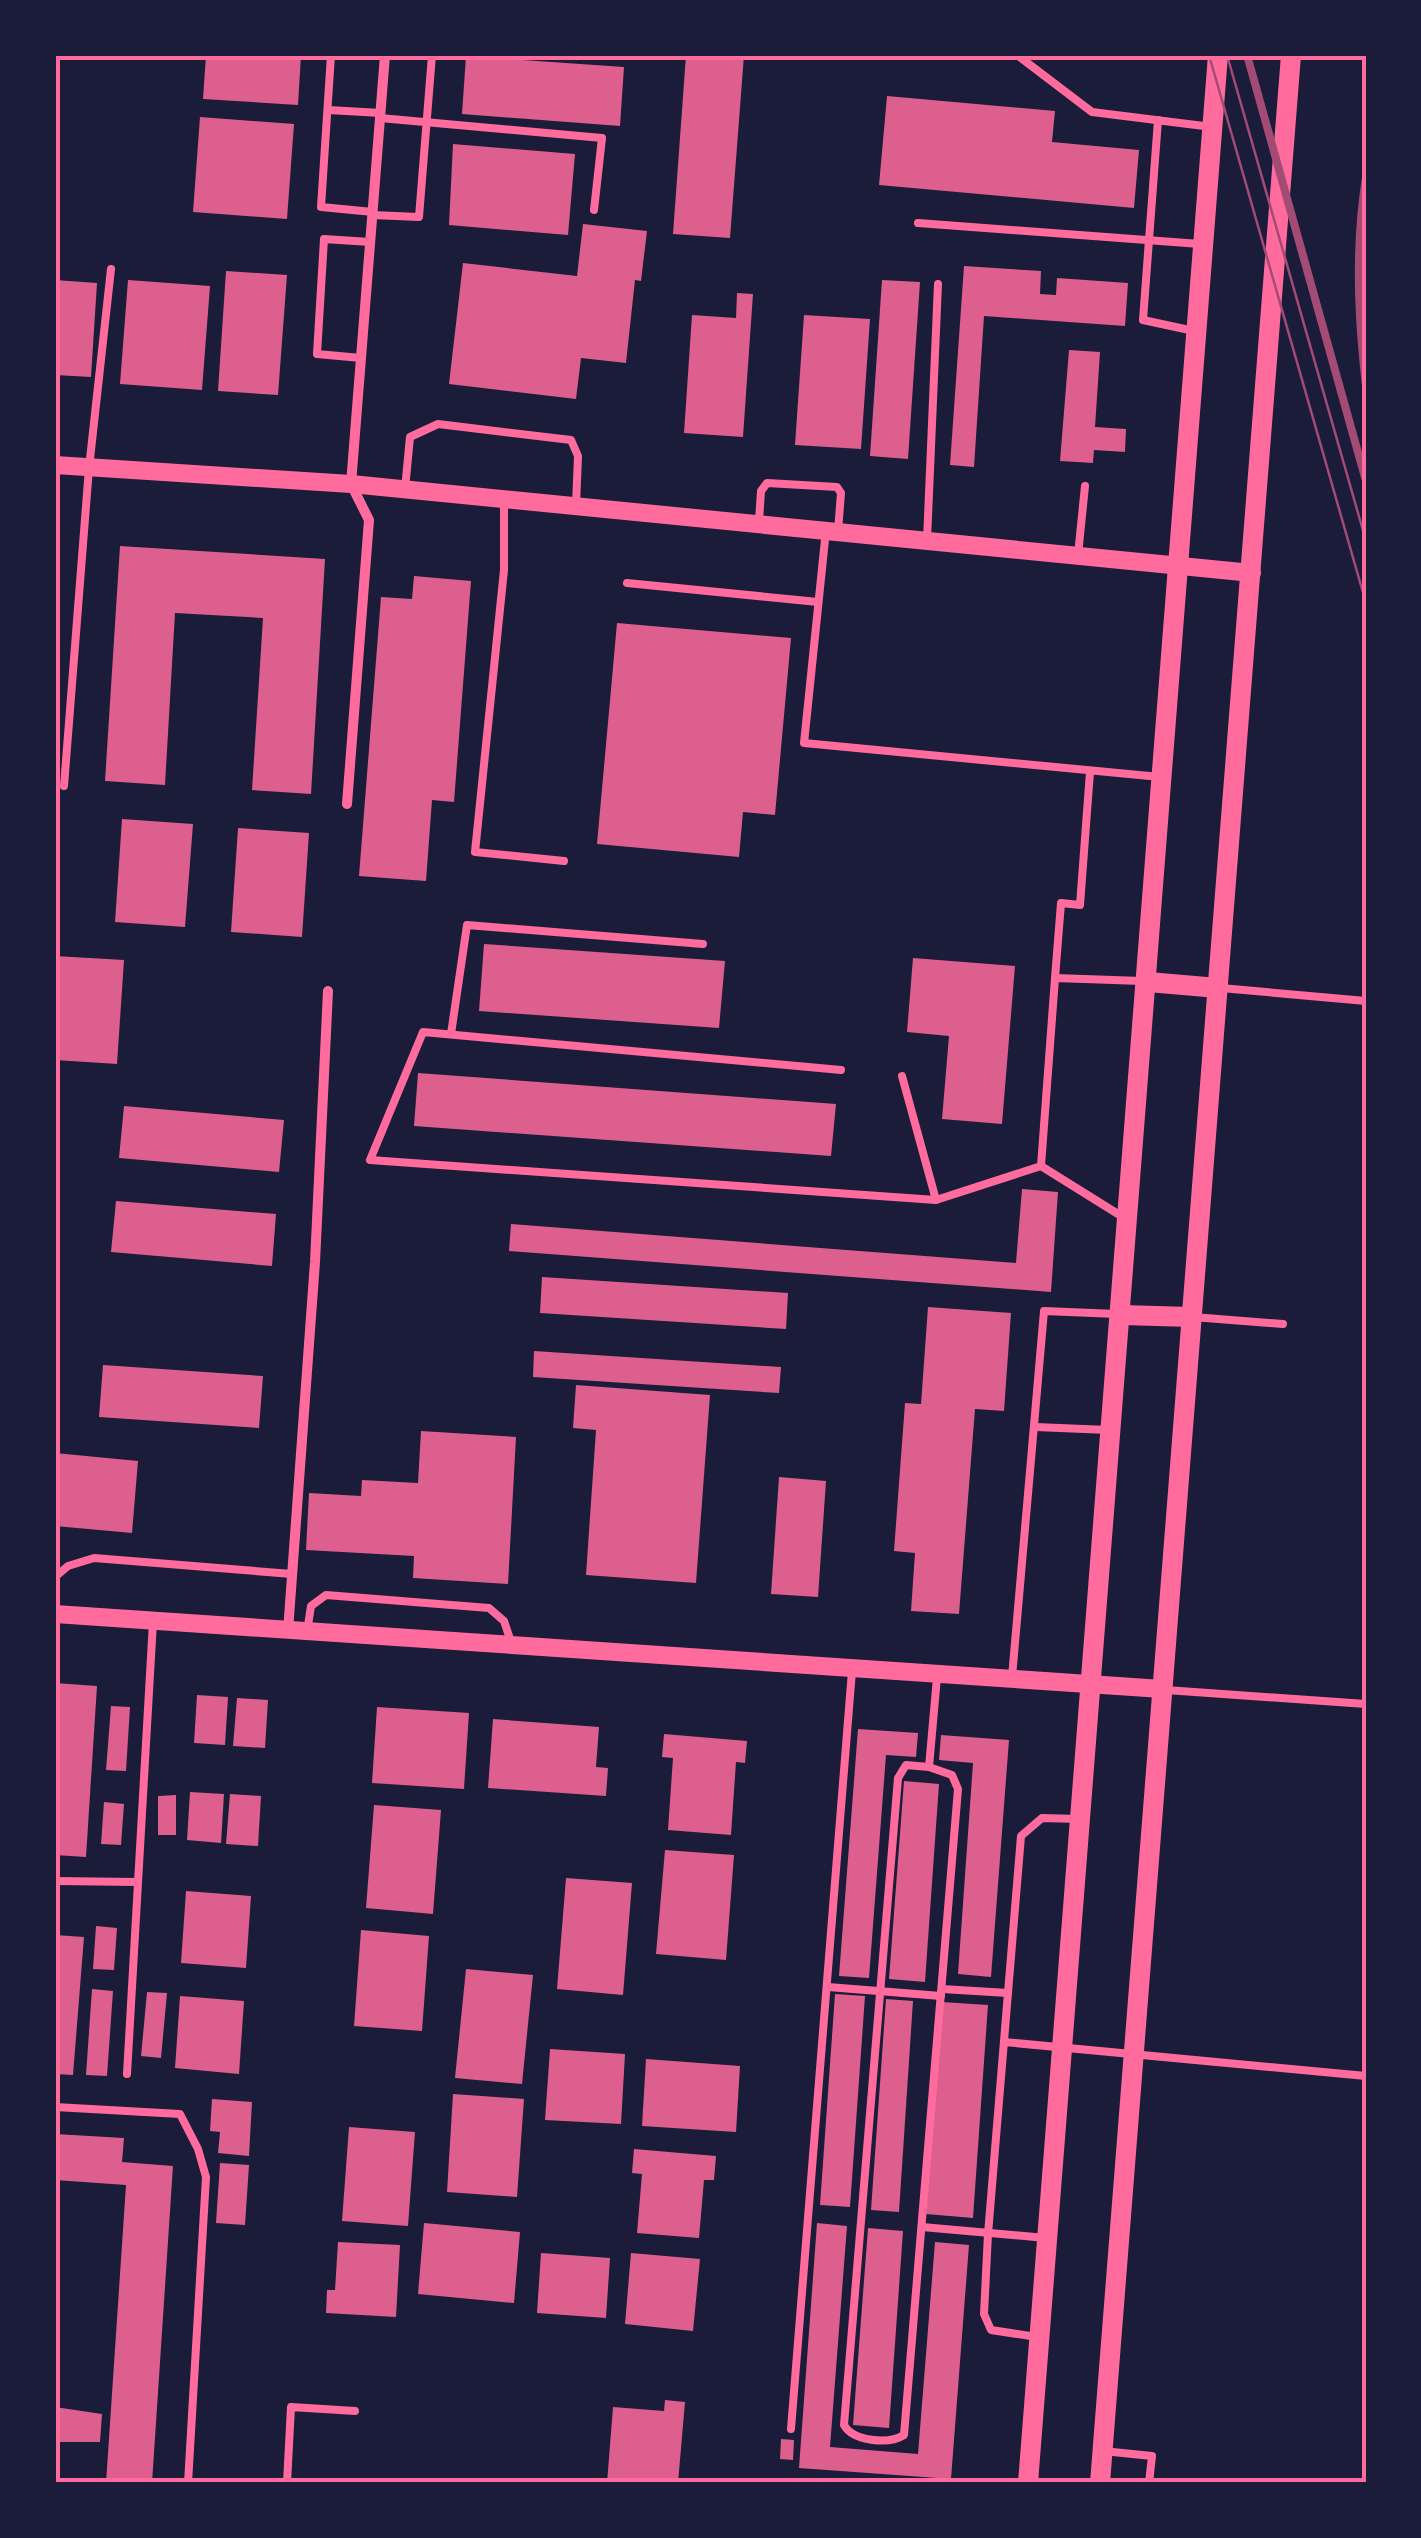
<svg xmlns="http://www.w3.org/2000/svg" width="1421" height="2538" font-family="Rubik,sans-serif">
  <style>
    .building { fill: #dd5f8e }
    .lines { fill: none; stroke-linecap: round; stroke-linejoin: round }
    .service { stroke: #ff6b9d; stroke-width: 8 }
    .minor { stroke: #ff6b9d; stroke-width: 10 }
    .tertiary { stroke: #ff6b9d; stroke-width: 18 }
    .secondary { stroke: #ff6b9d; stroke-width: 20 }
    .tram { stroke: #a44b75; stroke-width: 2.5 }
    .rail { stroke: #a44b75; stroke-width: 8 }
    .neatline { fill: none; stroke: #ff6b9d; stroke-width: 4 }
  </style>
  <rect width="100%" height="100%" fill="#1b1b3a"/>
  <g class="building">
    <path d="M206,55H301L298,105L203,99Z"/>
    <path d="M686,55H744L730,238L673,234Z"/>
    <path d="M466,56L624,67L620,126L462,114Z"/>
    <path d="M887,96L1055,111L1052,142L1139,150L1134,208L879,185Z"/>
    <path d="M200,117L294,124L287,219L193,212Z"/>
    <path d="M453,144L575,154L568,235L449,225Z"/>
    <path d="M583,224L647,231L641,281L635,280L626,363L581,358L576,399L449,384L463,263L577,276Z"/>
    <path d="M964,266L1041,271L1040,294L1056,295L1057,278L1128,283L1125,326L984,316L974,467L950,465Z"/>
    <path d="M226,271L287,275L278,395L218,391Z"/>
    <path d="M55,280L97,283L91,377L55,375Z"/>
    <path d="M128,280L210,286L202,390L120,384Z"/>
    <path d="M882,280L920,282L908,459L870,456Z"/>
    <path d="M737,293L753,294L743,437L684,433L692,315L736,318Z"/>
    <path d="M804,315L870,319L861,449L795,445Z"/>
    <path d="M1069,350L1100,352L1095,427L1126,429L1125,452L1094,450L1093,463L1060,461Z"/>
    <path d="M120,546L325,559L311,794L252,790L263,618L175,613L165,785L105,781Z"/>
    <path d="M414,576L471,581L454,802L432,800L426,881L359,876L381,597L412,599Z"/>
    <path d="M617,623L791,638L775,815L743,812L739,857L597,844Z"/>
    <path d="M122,819L193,824L185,927L115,922Z"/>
    <path d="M238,828L309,833L302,937L231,932Z"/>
    <path d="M484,944L725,961L719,1028L479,1011Z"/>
    <path d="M55,956L124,960L117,1064L55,1060Z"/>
    <path d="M913,958L1015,966L1002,1124L942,1119L949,1036L907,1032Z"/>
    <path d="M418,1073L836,1104L831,1156L414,1126Z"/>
    <path d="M124,1106L284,1120L279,1172L119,1158Z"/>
    <path d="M1022,1189L1058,1192L1051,1292L509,1251L511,1224L1016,1263Z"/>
    <path d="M116,1201L276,1214L272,1266L111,1252Z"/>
    <path d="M542,1277L788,1293L786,1329L540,1313Z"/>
    <path d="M928,1307L1011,1313L1004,1411L975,1409L959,1614L911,1611L915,1553L894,1551L905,1403L921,1404Z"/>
    <path d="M534,1351L781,1367L779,1393L533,1377Z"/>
    <path d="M103,1365L263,1376L259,1428L99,1417Z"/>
    <path d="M576,1385L710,1395L696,1583L586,1575L596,1430L573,1428Z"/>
    <path d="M421,1431L516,1437L508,1584L413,1578L414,1556L306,1550L309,1493L361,1496L362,1480L418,1483Z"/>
    <path d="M55,1453L138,1461L132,1533L55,1526Z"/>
    <path d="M779,1477L826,1481L818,1597L771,1594Z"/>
    <path d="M55,1683L97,1686L86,1857L55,1855Z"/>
    <path d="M197,1695L228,1697L225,1745L194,1743Z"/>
    <path d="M237,1698L268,1700L265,1748L233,1746Z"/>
    <path d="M111,1706L130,1707L126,1771L106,1770Z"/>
    <path d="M377,1707L469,1713L464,1789L372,1783Z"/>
    <path d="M493,1719L599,1727L596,1767L608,1768L606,1796L488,1788Z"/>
    <path d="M858,1729L918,1733L916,1757L886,1755L869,1978L839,1976Z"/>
    <path d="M664,1734L747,1741L745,1763L736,1762L731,1835L668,1830L673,1758L662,1757Z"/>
    <path d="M941,1735L1009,1740L991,1977L958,1974L973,1763L939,1760Z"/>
    <path d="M904,1781L939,1784L925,1982L889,1979Z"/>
    <path d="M190,1792L224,1794L221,1843L187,1840Z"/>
    <path d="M230,1794L261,1796L258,1846L226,1844Z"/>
    <path d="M176,1795V1835H158V1796Z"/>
    <path d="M104,1802L124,1804L121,1845L101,1844Z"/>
    <path d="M374,1805L441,1810L433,1914L366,1908Z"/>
    <path d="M665,1850L734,1855L726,1960L656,1954Z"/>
    <path d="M566,1878L632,1883L623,1995L557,1989Z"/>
    <path d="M186,1891L251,1896L246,1968L181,1963Z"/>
    <path d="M96,1926L117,1928L114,1970L93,1969Z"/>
    <path d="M361,1930L429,1936L422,2031L354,2026Z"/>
    <path d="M55,1935L84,1937L73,2075L55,2074Z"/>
    <path d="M466,1969L533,1975L522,2084L455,2078Z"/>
    <path d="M92,1989L113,1991L107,2076L86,2075Z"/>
    <path d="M147,1992L167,1993L161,2058L141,2056Z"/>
    <path d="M835,1994L865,1996L850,2207L820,2205Z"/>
    <path d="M180,1996L244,2001L239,2074L175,2068Z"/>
    <path d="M886,1999L913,2001L899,2212L871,2210Z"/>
    <path d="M942,2002L988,2005L973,2218L926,2214Z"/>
    <path d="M550,2049L625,2054L621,2124L545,2120Z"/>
    <path d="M646,2059L740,2066L736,2132L642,2126Z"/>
    <path d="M453,2094L524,2099L517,2197L447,2192Z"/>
    <path d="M212,2099L252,2102L249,2156L218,2153L220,2132L210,2131Z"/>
    <path d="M349,2127L415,2132L408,2226L342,2221Z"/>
    <path d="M55,2134L124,2138L122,2162L173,2166L152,2483H106L126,2185L55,2180Z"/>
    <path d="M634,2149L716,2156L714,2180H704L699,2238L637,2233L642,2174L632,2173Z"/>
    <path d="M220,2163L249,2165L245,2225L216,2223Z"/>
    <path d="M424,2223L520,2232L514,2303L418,2294Z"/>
    <path d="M817,2223L847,2226L830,2447L918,2454L935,2242L969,2245L951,2479L799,2468Z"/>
    <path d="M868,2228L903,2231L889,2428L853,2425Z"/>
    <path d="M338,2242L400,2245L396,2317L326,2313L327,2290H335Z"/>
    <path d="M541,2253L610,2258L606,2318L537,2313Z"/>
    <path d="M631,2253L700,2259L693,2331L625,2324Z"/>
    <path d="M665,2400L685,2402L678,2483H607L613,2407L664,2411Z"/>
    <path d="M55,2407L102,2414L100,2442H55Z"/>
    <path d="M781,2439L794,2440L793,2460L780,2459Z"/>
  </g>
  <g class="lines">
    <g class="service">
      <path d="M331,55L321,207L373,212"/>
      <path d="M1017,55L1092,112L1212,127"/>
      <path d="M328,110L381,113"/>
      <path d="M380,118L602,138L594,210"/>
      <path d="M1158,120L1143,320L1194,331"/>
      <path d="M372,215L419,217L432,55"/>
      <path d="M918,223L1200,244"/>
      <path d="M361,358L317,354L324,239L370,242"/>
      <path d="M405,489L410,437L438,424L571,440L578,456L576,505"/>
      <path d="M504,499V570L475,852L564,861"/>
      <path d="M759,521L761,491L767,483L837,487L841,493L838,531"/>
      <path d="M826,530L804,743L1160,777"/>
      <path d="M927,540L938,284"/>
      <path d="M1078,555L1085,486"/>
      <path d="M627,583L818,602"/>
      <path d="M64,786L89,468L111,269"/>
      <path d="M1055,978L1061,903L1080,905L1090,772"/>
      <path d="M1221,988L1366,1001"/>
      <path d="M451,1034L467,925L703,944"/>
      <path d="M841,1070L423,1032L370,1160L936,1200L1041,1166"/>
      <path d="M902,1076L936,1200"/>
      <path d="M1126,1219L1041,1166L1055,978L1142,981"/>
      <path d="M1193,1317L1283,1324"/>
      <path d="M1035,1427L1109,1430"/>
      <path d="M55,1577L68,1566L94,1558L292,1574"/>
      <path d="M307,1632L311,1606L326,1595L489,1608L504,1621L512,1645"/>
      <path d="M1012,1677L1044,1311L1117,1314"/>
      <path d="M1166,1690L1366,1704"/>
      <path d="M929,1767L952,1775L958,1789L904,2435C888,2445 853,2441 844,2425L898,1778L906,1765L929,1767L937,1677"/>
      <path d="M55,1881L137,1882"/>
      <path d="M828,1987L941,1996"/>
      <path d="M942,1989L1008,1993"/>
      <path d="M1004,2042L1366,2076"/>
      <path d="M127,2074L153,1622"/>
      <path d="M55,2107L180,2114L198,2149L206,2177L188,2483"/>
      <path d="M922,2227L1046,2238"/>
      <path d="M1037,2337L991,2330L984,2314L988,2234L1021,1836L1042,1818L1079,1819"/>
      <path d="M791,2429L852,1671"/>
      <path d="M1103,2451L1152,2456L1149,2483"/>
      <path d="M287,2483L291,2407L355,2411"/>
    </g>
    <g class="minor">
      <path d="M347,804L369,520L351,484L385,55"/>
      <path d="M288,1631L315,1262L328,991"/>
    </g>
    <g class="tertiary">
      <path d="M55,465L351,484L1252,573"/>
      <path d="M55,1614L1162,1689"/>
    </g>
    <g class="secondary">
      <path d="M1148,982L1218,988"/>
      <path d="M1122,1315L1191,1317"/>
      <path d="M1028,2483L1218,55"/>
      <path d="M1100,2483L1291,55"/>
    </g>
    <g class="tram">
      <path d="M1209,55L1366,603"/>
      <path d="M1227,55L1366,541"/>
    </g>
    <g class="rail">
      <path d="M1247,55L1366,481"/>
      <path d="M1366,177C1355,247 1358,315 1366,386"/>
    </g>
  </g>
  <rect width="1421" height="2538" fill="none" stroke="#1b1b3a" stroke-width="115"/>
  <rect x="58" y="58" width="1306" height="2422" class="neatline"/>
</svg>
